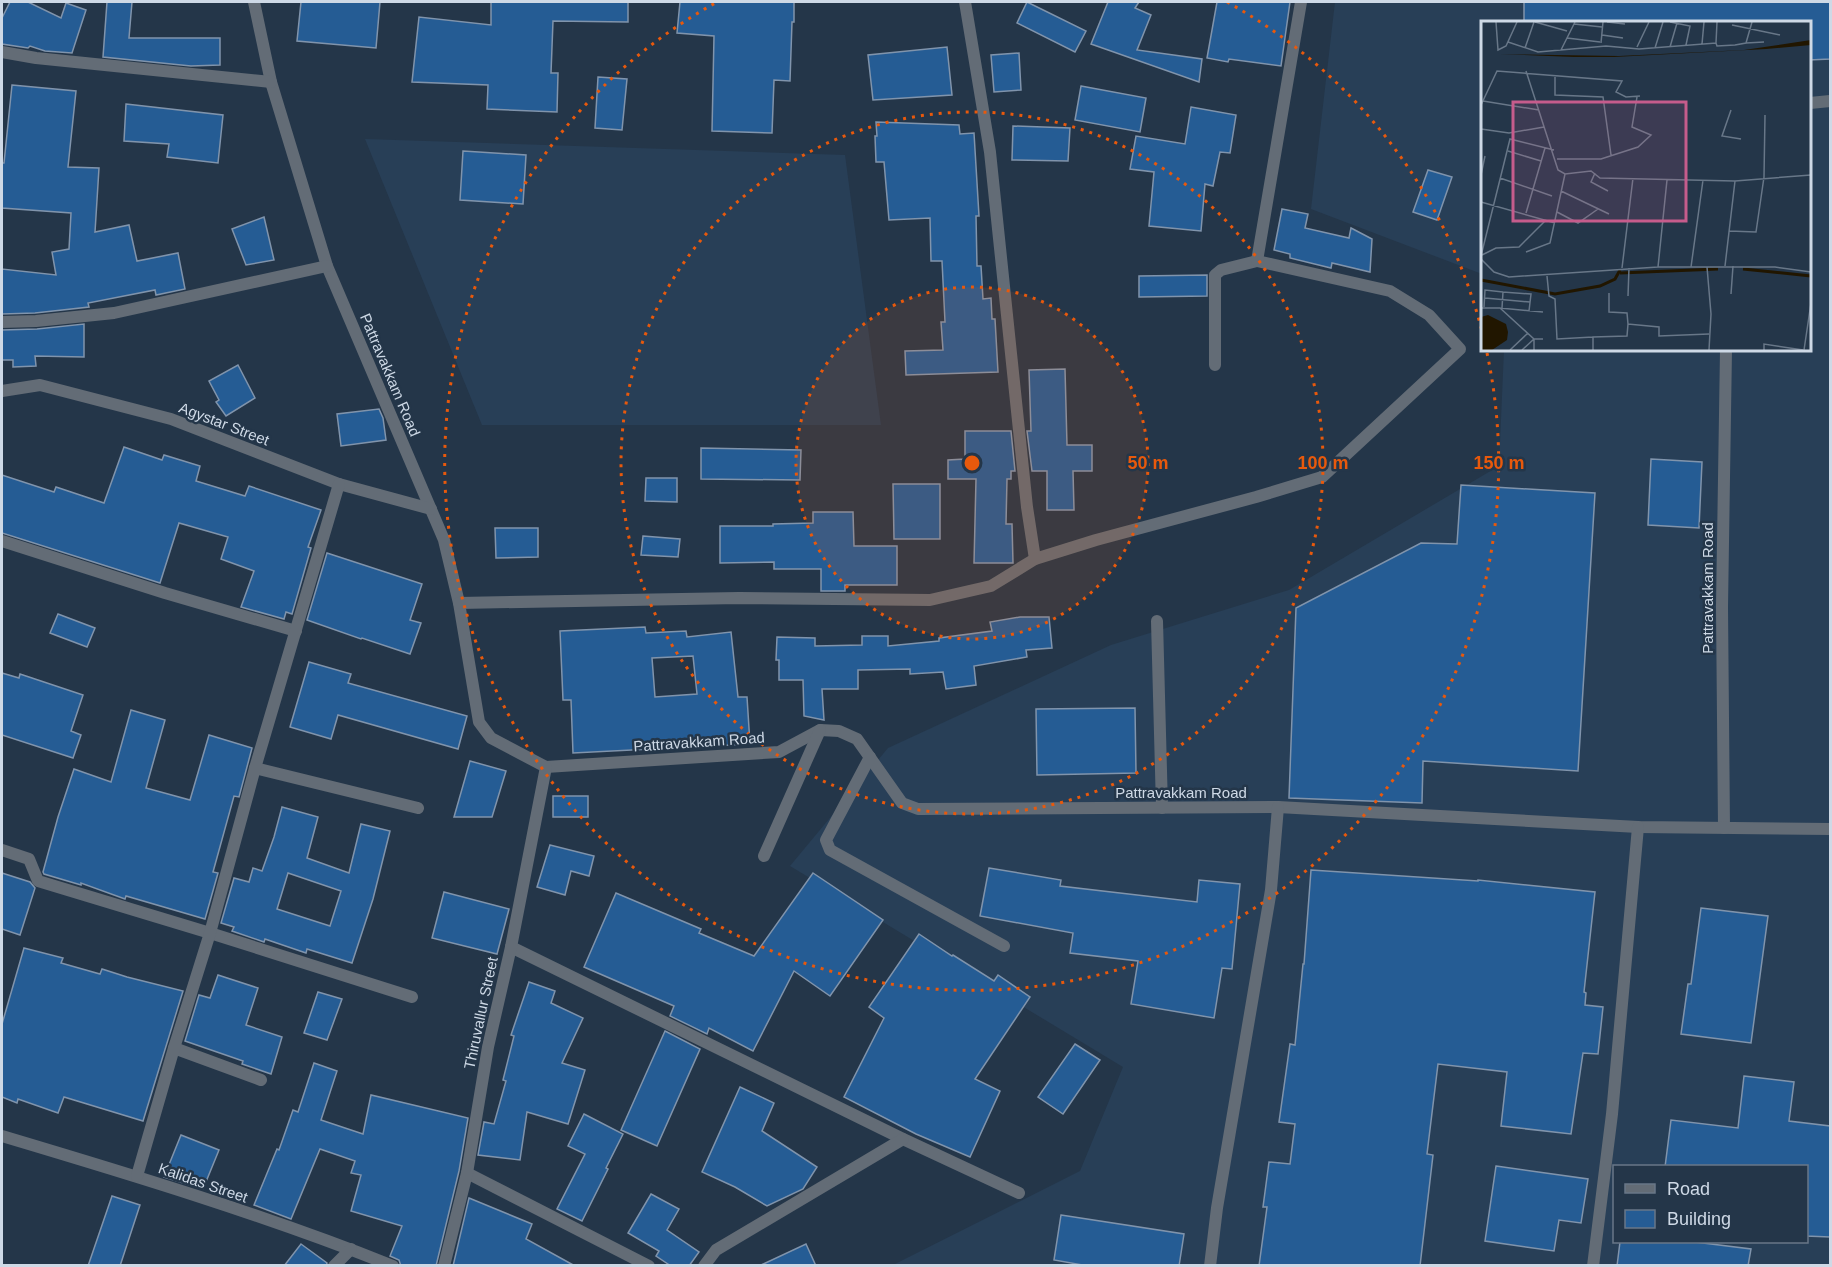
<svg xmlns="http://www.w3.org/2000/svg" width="1832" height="1267" font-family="Arial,sans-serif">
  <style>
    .built { fill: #283f57; fill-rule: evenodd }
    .building { fill: #255c94; stroke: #8094ac; stroke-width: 1.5; fill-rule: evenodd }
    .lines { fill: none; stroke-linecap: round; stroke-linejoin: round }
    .service { stroke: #636c76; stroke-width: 12 }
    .minor { stroke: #636c76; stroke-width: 12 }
    .ring { fill: none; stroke: #e8590c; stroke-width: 3; stroke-dasharray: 3 6 }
    .labels { text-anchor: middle; stroke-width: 5; stroke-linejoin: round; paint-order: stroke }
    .street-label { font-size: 15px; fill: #ced9e6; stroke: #243649 }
    .inset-river { fill: none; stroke: #211600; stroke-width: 3 }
    .inset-road { fill: none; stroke: #687788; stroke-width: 1.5 }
    .view { fill: #c65c8c; fill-opacity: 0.15; stroke: #c65c8c; stroke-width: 3 }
    .inset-edge { fill: none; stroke: #ced9e6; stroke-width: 3 }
    .centre { fill: #e8590c; stroke: #243649; stroke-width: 3 }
    .ring-label { font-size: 18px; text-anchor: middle; font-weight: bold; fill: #e8590c; stroke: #243649; stroke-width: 5; stroke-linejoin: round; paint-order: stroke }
  </style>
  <rect width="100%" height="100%" fill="#243649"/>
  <g class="built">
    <path d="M1335,2H1830V1265H893L1080,1171L1123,1067L790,866L888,748L1111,645L1289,590L1499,466L1504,350H1810V22H1482V274L1311,209ZM1614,1166H1806V1242H1614Z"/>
    <path d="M365,139L845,155L881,425H482Z"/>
  </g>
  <g class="building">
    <path d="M10,2H28L61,18L66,3L86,10L72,53L45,51L30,46L28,48L2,44V18Z"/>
    <path d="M107,2H132L129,38H220V65L191,66L103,57Z"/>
    <path d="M301,2H380L376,48L297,41Z"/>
    <path d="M491,2H628V22L553,21L551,73H558L557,112L487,109L488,85L412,82L419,17L491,25Z"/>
    <path d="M680,2H794V22H792L790,81L774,80L772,133L712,131L714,36L677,33Z"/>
    <path d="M1027,2L1086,31L1075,52L1017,23Z"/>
    <path d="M1108,2H1139L1135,8L1151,15L1137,50L1202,59L1199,82L1091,44Z"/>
    <path d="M1217,2H1290L1281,66L1229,59L1228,62L1207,58Z"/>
    <path d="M1524,2H1830V59L1809,60V22H1524Z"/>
    <path d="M947,47L952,95L873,100L868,55Z"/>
    <path d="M1019,53L1021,90L994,92L991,55Z"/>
    <path d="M598,77L627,79L622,130L595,128Z"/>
    <path d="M12,85L76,91L68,167L99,168L95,232L129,225L137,261L178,253L185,289L156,295L155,290L88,303L89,307L35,313L2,314V269L56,275L52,252L69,249L71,213L2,208V163H4Z"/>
    <path d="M1081,86L1146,98L1140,132L1075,120Z"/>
    <path d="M126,104L223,115L218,163L167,157L169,144L124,141Z"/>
    <path d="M1191,107L1236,115L1230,153L1220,152L1213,186L1205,184L1201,231L1149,226L1154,172L1130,169L1136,136L1185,144Z"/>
    <path d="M876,122L959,125L960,134L974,133L979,216H976L977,266H981L983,299L991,298L992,319H995L998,372L906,375L905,351L943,350L941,322H945L942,261H931L930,218L889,220L884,162H876L875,136H877Z"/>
    <path d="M1013,126L1070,128L1068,161L1012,160Z"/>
    <path d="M463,151L526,155L523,204L460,200Z"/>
    <path d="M1428,170L1452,177L1437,220L1413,212Z"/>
    <path d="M1282,209L1308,214L1305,228L1349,238L1351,228L1372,239L1370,272L1332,263L1331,268L1290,258V254L1274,250Z"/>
    <path d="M264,217L274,260L246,265L232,229Z"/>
    <path d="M1207,275V296L1139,297V276Z"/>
    <path d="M84,324V357L35,356L36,366L13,367V360H2V330L37,329Z"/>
    <path d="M238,365L255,398L226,416L216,402L219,400L209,381Z"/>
    <path d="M1065,369L1067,445H1092V471H1073L1074,510H1047V471H1032L1027,431H1031L1029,370Z"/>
    <path d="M379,409L383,418L386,440L341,446L337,414Z"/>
    <path d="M965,431H1011L1015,471H1011V479H1007L1006,524H1012L1013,563H974L976,479H948V460L965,459Z"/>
    <path d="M124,447L162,460L164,455L200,466L196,481L245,496L249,486L321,510L308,547L311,548L292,614L286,612L284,619L241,607L254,571L221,559L228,537L179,523L160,583L2,533V475L54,492L56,487L104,503Z"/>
    <path d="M701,448L801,450L800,480L701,479Z"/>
    <path d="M1651,459L1702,462L1699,528L1648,525Z"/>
    <path d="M646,478H677V502L645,501Z"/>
    <path d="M893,484H940V539H894Z"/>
    <path d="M1461,485L1595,493L1578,771L1423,761L1422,803L1289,798L1296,608L1421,543L1457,544Z"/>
    <path d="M813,512H853L854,546H897V585H845V591H821V569H774V562L720,563V526H773V524L813,523Z"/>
    <path d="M495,528H538V557L496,558Z"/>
    <path d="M643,536L680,539L678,557L641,555Z"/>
    <path d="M327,553L422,584L410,620L421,623L410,654L362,638L361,639L307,620Z"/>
    <path d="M58,614L95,628L87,647L50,633Z"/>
    <path d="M1020,617H1049L1052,648L1026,650L1027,657L974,666L976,685L946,689L943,672L910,674V669L858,670V689H822L824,720L804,716L803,680H779V660H776L777,637L815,638V646L862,645V636H888V646L939,641V638L992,631L990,622Z"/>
    <path d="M645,627L646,633L686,631L687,637L731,632L738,697H747L750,744L573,753L571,700H563L560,631ZM693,656L697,694L655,697L652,658Z"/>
    <path d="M309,662L351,674L348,683L467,716L458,749L338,715L331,739L290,727Z"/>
    <path d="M2,673L19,678L20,674L83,695L71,731L81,735L73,758L2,735Z"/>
    <path d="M1135,708L1136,773L1037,775L1036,709Z"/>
    <path d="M131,710L165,720L146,788L190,800L209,735L252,748L239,797L234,796L213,872L218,873L205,919L126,896L125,899L81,883V885L44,874L43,872L58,817L74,769L111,782Z"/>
    <path d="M470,761L506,771L492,817H454Z"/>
    <rect x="553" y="796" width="35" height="21"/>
    <path d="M282,807L318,817L307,858L349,873L361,824L390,831L373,899L352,963L307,949L306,953L265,939L264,942L232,931L234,927L221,923L234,878L249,882L253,868L262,871L274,837ZM288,873L341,891L330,926L277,909Z"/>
    <path d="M550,845L594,856L589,876L571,871L565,895L537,887Z"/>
    <path d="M989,868L1061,880L1060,886L1197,902L1199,880L1240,884L1232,969L1222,968L1214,1018L1131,1004L1138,961L1070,953L1073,933L980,916Z"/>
    <path d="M1311,870L1478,881V880L1595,892L1584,992L1586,993L1585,1005L1603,1007L1598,1054L1583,1053L1571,1134L1501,1126L1507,1072L1438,1064L1427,1154L1433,1155L1420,1266H1259L1267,1207H1263L1269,1162L1290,1164L1295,1124L1279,1122L1290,1044L1295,1045L1303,964H1304Z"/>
    <path d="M2,873L30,882L35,888L20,935L2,929Z"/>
    <path d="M813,873L883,920L830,996L794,971L753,1051L709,1028L707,1034L670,1016L674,1006L584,967L616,893L701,929L699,933L754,956Z"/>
    <path d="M444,892L509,909L497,954L432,938Z"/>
    <path d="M1701,908L1768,916L1751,1043L1681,1034L1688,984H1691Z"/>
    <path d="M919,934L952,956L953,955L994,981L998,975L1030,997L975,1079L1000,1091L970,1157L916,1134L844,1097L884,1018L869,1007Z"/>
    <path d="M24,948L63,958L61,963L100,974L102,969L127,977L183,991L143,1121L64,1097L58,1113L18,1099L17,1103L2,1097V1024Z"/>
    <path d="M218,975L258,988L246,1025L282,1037L271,1074L242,1064L243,1061L185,1041L199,995L210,998Z"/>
    <path d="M529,982L555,991L551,1003L583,1018L562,1063L585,1070L568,1124L527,1112L520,1160L478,1155L484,1122L494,1124L506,1081L503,1080L514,1036L511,1035Z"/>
    <path d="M318,992L342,999L327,1040L304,1033Z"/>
    <path d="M665,1031L700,1049L657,1146L621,1130Z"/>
    <path d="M1075,1044L1100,1060L1063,1114L1038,1097Z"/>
    <path d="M314,1063L337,1071L321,1120L363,1134L371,1095L468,1118L459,1171L436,1266H401L399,1260L390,1256L402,1226L351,1211L361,1175L351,1173L355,1161L320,1149L291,1219L254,1205L277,1149L279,1150L293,1110L298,1112Z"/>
    <path d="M1744,1076L1794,1082L1789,1121L1830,1126V1237L1806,1236V1167H1665L1671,1120L1738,1128Z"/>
    <path d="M740,1087L774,1103L762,1131L817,1167L803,1189L767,1206L735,1187L702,1172Z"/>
    <path d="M584,1114L623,1134L606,1168L608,1169L582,1221L557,1209L585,1154L568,1146Z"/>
    <path d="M181,1135L219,1150L203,1189L164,1177Z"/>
    <path d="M1496,1166L1588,1179L1581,1223L1559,1220L1554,1251L1485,1241Z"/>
    <path d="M651,1194L679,1209L667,1230L699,1252L689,1266H671L656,1256L659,1251L628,1233Z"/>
    <path d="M112,1196L140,1205L120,1266H88Z"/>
    <path d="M469,1198L532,1224L526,1239L575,1266H453Z"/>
    <path d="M1061,1215L1184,1234L1179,1266H1088L1054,1260Z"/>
    <path d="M1620,1242H1695L1751,1249L1748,1266H1617Z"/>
    <path d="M301,1244L327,1263L326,1266H284Z"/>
    <path d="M806,1244L816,1266H759Z"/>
  </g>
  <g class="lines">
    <g class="service">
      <path d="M1810,103L1830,101"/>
      <path d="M1157,621L1162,808"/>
      <path d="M1724,828L1722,607L1726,350"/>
    </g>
    <g class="minor">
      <path d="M254,2L271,82L327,266L444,540L459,603L479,722L491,738L546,767L779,752L820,730L839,731L857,739L902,803L918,809L1278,807L1638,827L1830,829"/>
      <path d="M965,2L990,152L1027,507L1035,559"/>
      <path d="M2,52L36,58L271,82"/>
      <path d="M2,322L36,321L114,313L327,266"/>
      <path d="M1215,365V275L1221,270L1257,261"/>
      <path d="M2,391L40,385L171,419L339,484L431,509"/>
      <path d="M2,541L165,593L296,631"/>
      <path d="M459,603L739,598L930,600L991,586L1035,559L1096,540L1256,497L1322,477L1460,349L1429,315L1390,291L1257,261L1301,2"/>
      <path d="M870,757L826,840L830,850L1004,946"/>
      <path d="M255,768L418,808"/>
      <path d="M2,850L29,859L38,881L210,933L412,997"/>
      <path d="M764,856L820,730"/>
      <path d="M511,947L903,1139L1019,1193"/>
      <path d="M174,1048L261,1080"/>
      <path d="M2,1136C133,1175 265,1215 393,1266"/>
      <path d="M467,1173L649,1266"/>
      <path d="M137,1176L174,1048L210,933L255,768L339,484"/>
      <path d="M334,1266L351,1249"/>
      <path d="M444,1266L467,1173L488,1047L511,947L546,767"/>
      <path d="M704,1266L716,1250L903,1139"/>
      <path d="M1210,1266L1217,1208L1271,890L1278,807"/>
      <path d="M1593,1266L1612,1114L1638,827"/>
    </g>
  </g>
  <circle cx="972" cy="463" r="176" fill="#e8590c" fill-opacity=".12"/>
  <g class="ring">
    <circle cx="972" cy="463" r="176"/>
    <circle cx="972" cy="463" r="351"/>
    <path d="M1227 2A527 527 0 0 1 1482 331M1487 353A527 527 0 1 1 717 2"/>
  </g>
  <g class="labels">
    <g class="street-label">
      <text transform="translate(390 375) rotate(67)" y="5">Pattravakkam Road</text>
      <text transform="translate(224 424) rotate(21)" y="5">Agystar Street</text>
      <text transform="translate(1708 588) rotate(-90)" y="5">Pattravakkam Road</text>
      <text transform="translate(699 742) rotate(-4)" y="5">Pattravakkam Road</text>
      <text x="1181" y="798">Pattravakkam Road</text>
      <text transform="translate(481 1013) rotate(-78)" y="5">Thiruvallur Street</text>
      <text transform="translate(203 1183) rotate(19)" y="5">Kalidas Street</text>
    </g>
  </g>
  <g transform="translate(1481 21)">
    <rect width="330" height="330" fill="#243649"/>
    <path d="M330,19V24L285,28L133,36H93L19,33L138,35L263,29ZM7,294L25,303L27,311L26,319L11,329H0V296Z" fill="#211600"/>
    <path class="inset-river" d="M262,248L330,255M139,252L237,248M0,259L74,273L119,265L134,258L139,249"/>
    <path class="inset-road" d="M15,1L17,29L25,25L36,1M54,1L86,10M126,1L144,3M189,1L209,5L205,24M93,3L121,6M251,4L299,14M121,14L142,17M86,17L119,21M27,21L57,31L125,25L158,28L235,22L236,25L254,24L265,22L271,1M120,22L122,1M235,22L236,1M265,22L283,21M221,23L223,1M156,26L168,1M189,26L196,2M44,27L53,1M174,27L182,1M80,29L94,1M45,50L77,149L84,153L110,150L119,157L254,160L330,154M74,54V74L122,76L130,134M2,80L58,89M0,84L16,50L141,60L135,71L145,76L159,75M250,89L241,115L260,118M0,108L28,112L63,106M27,130L60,140M76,138H120L157,126L170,114L151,106L156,76M114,152L110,161L127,170M0,154L4,135M19,157L71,175M80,170L128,193M0,181L74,202M76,191L97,202L117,188M45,192L64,127M248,210L275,211L283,156L284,94M45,231L69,222L84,153M1,234L15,227L38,226L65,199M0,235L29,118L73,129M0,238L13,251L28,256L177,246H294L330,251M244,245L254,160M177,246L186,159M210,246L222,159M226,246L230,293L228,329M141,247L152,157M66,255L68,275L74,278L76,318L112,316M128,272V291L146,292L147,303M250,273L252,245M147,275L148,247M4,277L49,281M3,286L4,269L22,271M0,287H19L53,318V329M19,287L62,291M21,287L22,271L50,273L48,290M29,329L47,312M41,329L53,318H62M112,329V316L146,315L147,303L178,306V315L228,313M283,329V323L322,329M323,329L330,282"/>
    <path class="view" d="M32,81H205V200H32Z"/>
    <rect width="330" height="330" class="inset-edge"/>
  </g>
  <circle cx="972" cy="463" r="9" class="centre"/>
  <g class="ring-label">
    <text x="1148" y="469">50 m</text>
    <text x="1323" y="469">100 m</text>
    <text x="1499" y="469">150 m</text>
  </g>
  <rect width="1832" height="1267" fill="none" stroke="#ced9e6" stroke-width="6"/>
  <rect x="1613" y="1165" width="195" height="78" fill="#243649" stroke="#687788" stroke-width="1.5"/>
  <rect x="1625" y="1184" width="30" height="9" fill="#636c76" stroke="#687788" stroke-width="1.5"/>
  <text x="1667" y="1195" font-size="18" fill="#ced9e6">Road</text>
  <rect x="1625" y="1210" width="30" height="18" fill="#255c94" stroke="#687788" stroke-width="1.5"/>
  <text x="1667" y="1225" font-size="18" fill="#ced9e6">Building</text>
</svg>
